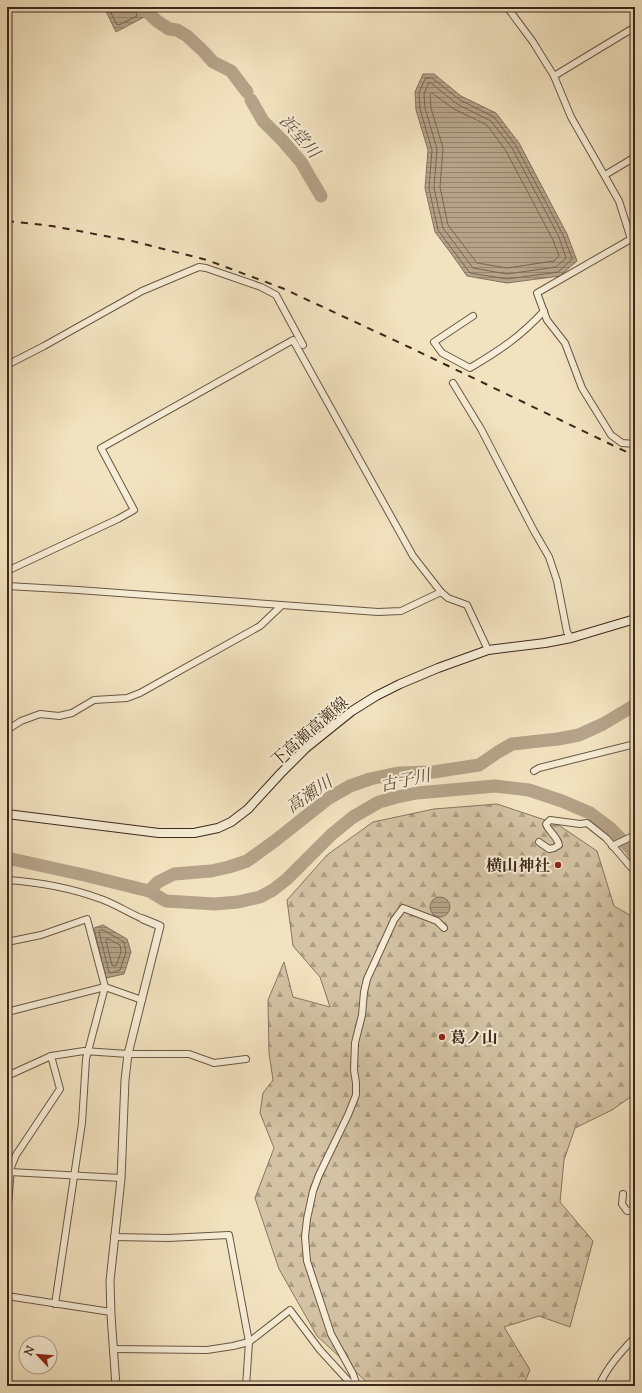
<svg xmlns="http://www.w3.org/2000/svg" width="642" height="1393" font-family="'Sorts Mill Goudy','Noto Serif JP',serif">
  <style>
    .forest { fill: url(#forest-firs); stroke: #887660 }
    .water { fill: url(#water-rules); stroke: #84725c }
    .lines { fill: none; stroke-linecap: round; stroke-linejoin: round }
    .shore { stroke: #786652; stroke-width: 1 }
    .river { stroke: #b4a388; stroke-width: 13 }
    .minor-casing { stroke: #6a5744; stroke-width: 8 }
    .tertiary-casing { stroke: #6a5744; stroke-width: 9 }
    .secondary-casing { stroke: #3c281b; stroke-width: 10 }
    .minor { stroke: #f7edd6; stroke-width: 6 }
    .tertiary { stroke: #f7edd6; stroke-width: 7 }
    .secondary { stroke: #f7edd6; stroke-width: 8 }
    .rail { stroke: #3c281b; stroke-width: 2; stroke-dasharray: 7 7; stroke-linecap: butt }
    .poi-dot { fill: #8f2418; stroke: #f7edd6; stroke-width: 1.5 }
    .labels { text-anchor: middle; stroke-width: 4; stroke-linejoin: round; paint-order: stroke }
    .street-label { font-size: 16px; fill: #3c281b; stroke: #f7edd6 }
    .poi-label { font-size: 16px; font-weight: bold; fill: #3c281b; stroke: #f7edd6; text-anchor: end }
    .water-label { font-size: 17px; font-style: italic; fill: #604d3c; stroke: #f7edd6 }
  </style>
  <defs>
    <pattern id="forest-firs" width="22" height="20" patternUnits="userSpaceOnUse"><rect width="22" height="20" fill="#d3c3a4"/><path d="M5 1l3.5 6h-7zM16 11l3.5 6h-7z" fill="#ac9e85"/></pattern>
    <pattern id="water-rules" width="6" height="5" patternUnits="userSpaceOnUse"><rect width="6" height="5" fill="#b4a388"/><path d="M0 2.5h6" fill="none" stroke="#94856e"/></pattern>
  </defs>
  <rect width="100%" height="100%" fill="#f2e3c0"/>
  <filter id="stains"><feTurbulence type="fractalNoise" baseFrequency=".005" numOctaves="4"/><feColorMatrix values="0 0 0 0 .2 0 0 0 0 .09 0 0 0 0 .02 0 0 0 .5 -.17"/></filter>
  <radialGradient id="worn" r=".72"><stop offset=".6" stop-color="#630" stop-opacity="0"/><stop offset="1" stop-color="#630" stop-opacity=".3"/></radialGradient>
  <path class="forest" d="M497,804L557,824L597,851L614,906L635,918V1094L612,1110L575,1128L564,1160L560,1202L593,1241L570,1327L539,1316L504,1327L530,1370L523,1386H371L317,1336L279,1269L255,1198L274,1148L260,1113L263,1093L273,1080L269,1053L268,1000L284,962L293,997L330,1007L320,977L293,946L287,900L327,855L373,822L434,809Z"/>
  <g class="water">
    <path d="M104,7H137L144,17L116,32Z"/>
    <path d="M423,74H434L461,96L496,113L519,143L567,234L577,261L560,276L507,283L467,276L453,256L435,232L425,188L428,150L416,110L415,92Z"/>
    <circle cx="440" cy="907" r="10"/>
    <path d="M103,925L127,939L131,952L124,974L106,978L94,928Z"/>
  </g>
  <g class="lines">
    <g class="shore">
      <path d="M108,7L117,25H119L137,16L134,7"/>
      <path d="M432,78L460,100L494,117L516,146L563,235L572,258L571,260L558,272L507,279L470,273L438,230L429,188L432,150L420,109L419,93L425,79Z"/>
      <path d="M431,83L457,104L491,121L512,148L559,237L566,258L556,267L507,274L473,268L443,228L434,188L437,149L425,108L424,94L428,84Z"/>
      <path d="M432,93L454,109L487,125L506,151L553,240L559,256L554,261L507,268L477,263L448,225L440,187L443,148L431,108L430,95Z"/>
      <path d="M101,930H103L124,942L126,952L120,970L111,973L109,972L99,932Z"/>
      <path d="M107,939H109L120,945L121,952L116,966L112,965L106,941Z"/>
    </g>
    <g class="river">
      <path d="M142,7L157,21L169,29L177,30L187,36L201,49"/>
      <path d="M204,52L213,62L231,71L247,92"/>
      <path d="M251,100L263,121L283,141L301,162L321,196"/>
      <path d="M7,858L84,875L149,891L166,901L215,904L238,902L260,897L273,890L287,879L331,835L353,817L379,802L397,797L417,793L495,786L529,790L562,801L590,813L610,828L631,849L635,856"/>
      <path d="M149,891L158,882L174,874L211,871L229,867L247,861L276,840L329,798L350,786L370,779L398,773L433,772L479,765L498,752L512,744L558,739L579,735L603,724L635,705"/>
    </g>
    <defs>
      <g id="minor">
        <path d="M507,7L533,42L554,76L571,117L619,201L631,239L635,244"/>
        <path d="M554,76L635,27"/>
        <path d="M605,175L635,157"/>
        <path d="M635,235L631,239L537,293L547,320L565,343L582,388L611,435L622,443L635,444"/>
        <path d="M473,316L434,342L442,353L470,368C500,350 520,337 544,311"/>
        <path d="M7,365L44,346L142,291L199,267L206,268L261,287L276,295L303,345"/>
        <path d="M453,383L481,429L534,531L549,557L557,581L567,632L571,638"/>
        <path d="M7,571L118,519L134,510L101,448L293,340L413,556L441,592L448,598L467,605L488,650"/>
        <path d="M7,586L78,590L378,612L401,611L441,592"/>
        <path d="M7,730L21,721L40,714L59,716L72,713L94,700L127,698L140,693L260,626L281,606"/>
        <path d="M534,771L539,768L635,744"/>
        <path d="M539,842L549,849L554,848L559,845C557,836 549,832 546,824L550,820L580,824L587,823L606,838L635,872"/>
        <path d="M612,846L635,835"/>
        <path d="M7,880C38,882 71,888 101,899C115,904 129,913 143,919"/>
        <path d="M7,942L41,935L87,919L105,987L86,1059L82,1123L55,1304"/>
        <path d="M7,1012L105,987L142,1000"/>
        <path d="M7,1076L51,1056L84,1051L128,1054H189L214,1063L246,1059"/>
        <path d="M8,1169L10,1172L121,1178"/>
        <path d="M623,1194L622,1204L627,1211L635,1210"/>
        <path d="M7,1219L11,1167L16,1155L60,1089L51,1056"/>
        <path d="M7,1222V1270"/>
        <path d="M114,1237L168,1238L229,1235L249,1342L246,1386"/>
        <path d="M7,1296L111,1312"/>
        <path d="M7,1336V1348"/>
        <path d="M113,1349L207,1350L233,1346L249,1342L290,1310L320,1350L353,1386"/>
        <path d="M357,1386L353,1374L331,1334L307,1261L305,1237L307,1219L313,1191L319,1175L348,1115L356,1095V1083L354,1070L355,1043L362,1015L364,992L367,979L394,920L403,908L437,921L444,928"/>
        <path d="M599,1386C607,1367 621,1352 635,1337"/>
      </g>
      <path id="tertiary" d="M116,1386L111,1315L110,1281L121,1179L125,1080L128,1054L160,926L143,919"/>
      <path id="secondary" d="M7,814L159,833H194L218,828L231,822L248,809L281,773L306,748L352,711L376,696L400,684L438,668L488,650L545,643L571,638L635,619"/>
    </defs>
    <use href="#minor" class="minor-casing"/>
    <use href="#tertiary" class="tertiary-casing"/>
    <use href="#secondary" class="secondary-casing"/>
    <use href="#minor" class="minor"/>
    <use href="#tertiary" class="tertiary"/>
    <use href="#secondary" class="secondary"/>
    <path class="rail" d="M7,221L52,226L132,241L207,260L282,288L411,348L635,456"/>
  </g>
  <g class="poi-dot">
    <circle cx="558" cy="865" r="4"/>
    <circle cx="442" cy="1037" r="4"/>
  </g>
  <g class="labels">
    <g class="street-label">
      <text transform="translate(309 731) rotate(-41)" y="6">下高瀬高瀬線</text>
    </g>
    <g class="poi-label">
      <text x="550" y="871">横山神社</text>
      <text x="450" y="1043" text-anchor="start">葛ノ山</text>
    </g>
    <g class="water-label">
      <text transform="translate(300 136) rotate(49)" y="6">浜堂川</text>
      <text transform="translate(405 780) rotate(-12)" y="6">古子川</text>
      <text transform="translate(309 794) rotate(-34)" y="6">高瀬川</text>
    </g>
  </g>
  <rect width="642" height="1393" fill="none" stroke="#f2e3c0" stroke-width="24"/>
  <rect x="8" y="8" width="626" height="1377" fill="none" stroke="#3c281b" stroke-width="2"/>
  <rect x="12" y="12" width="618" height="1369" fill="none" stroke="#3c281b"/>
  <g transform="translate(38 1355) rotate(296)"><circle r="19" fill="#f7edd6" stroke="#ac9e8b"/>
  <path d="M0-3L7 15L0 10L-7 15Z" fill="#8f2418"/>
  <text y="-6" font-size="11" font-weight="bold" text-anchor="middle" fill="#3c281b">N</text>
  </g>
  <rect width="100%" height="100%" filter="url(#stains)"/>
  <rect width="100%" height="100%" fill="url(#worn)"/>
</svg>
